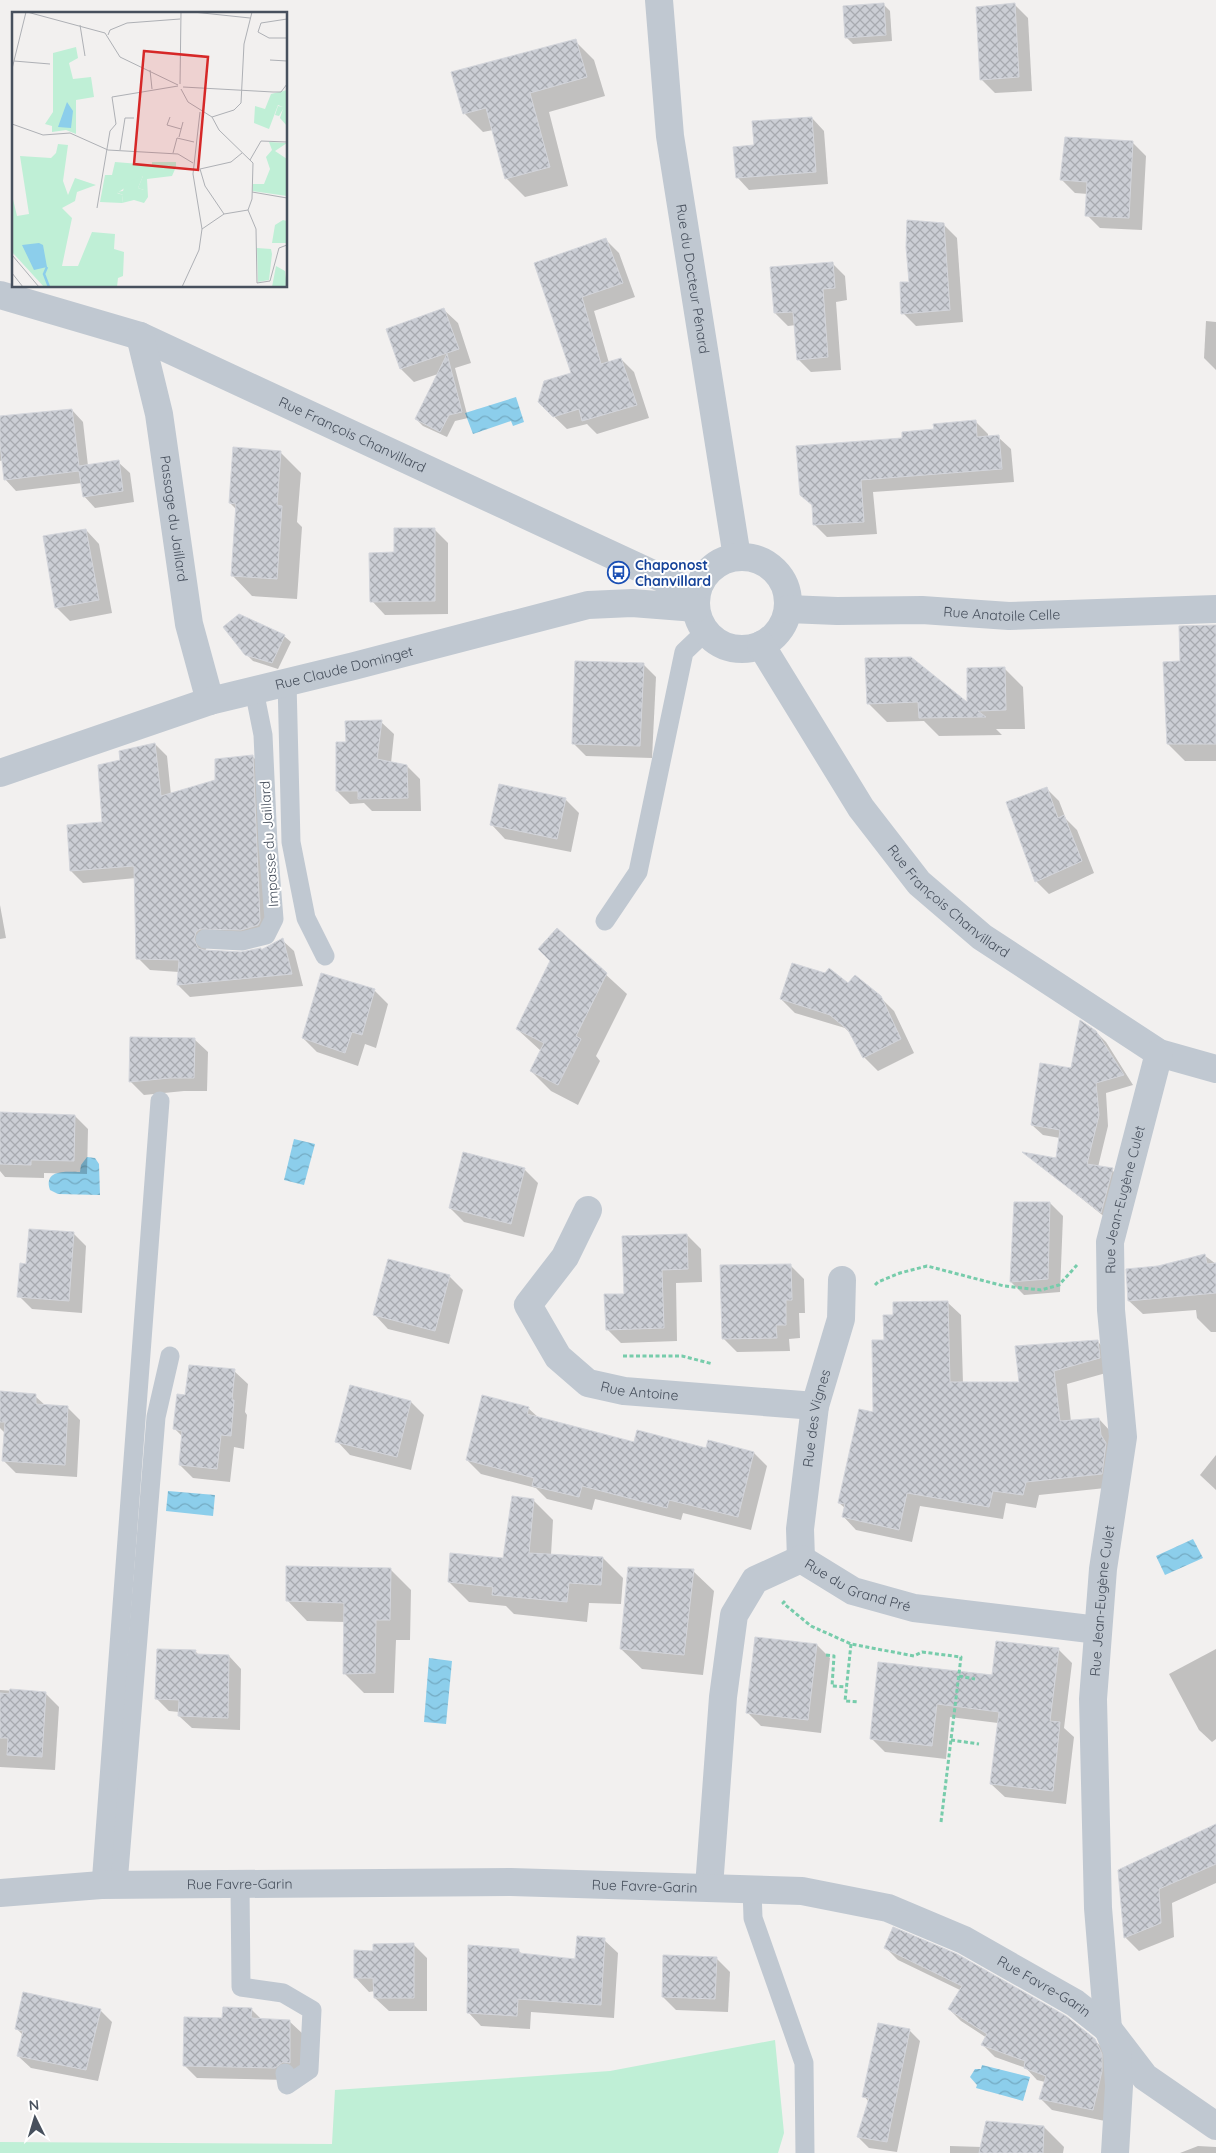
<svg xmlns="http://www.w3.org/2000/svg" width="1216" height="2153" font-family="Quicksand,sans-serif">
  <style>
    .green { fill: #bfefd6 }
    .water { fill: url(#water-waves) }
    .shadow { fill: #0003 }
    .building { fill: url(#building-cross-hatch); stroke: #d3d5db }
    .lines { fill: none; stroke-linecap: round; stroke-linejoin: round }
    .path { stroke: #77ccab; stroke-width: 3; stroke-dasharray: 4 2.5; stroke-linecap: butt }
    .service { stroke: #c0c8d1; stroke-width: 19 }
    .pedestrian { stroke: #c0c8d1; stroke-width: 28 }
    .minor { stroke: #c0c8d1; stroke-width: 28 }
    .labels { text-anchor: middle; stroke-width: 4; stroke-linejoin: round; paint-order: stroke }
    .street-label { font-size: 14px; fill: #47505d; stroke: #fff }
    .transit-label { font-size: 14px; font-weight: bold; fill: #164399; stroke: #fff; text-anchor: start }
    .inset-river { fill: none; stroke: #8cceeb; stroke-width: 2.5 }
    .inset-road { fill: none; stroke: #aeb0b5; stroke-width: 1 }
    .view { fill: #d62828; fill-opacity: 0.15; stroke: #d62828; stroke-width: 2.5 }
    .inset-edge { fill: none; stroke: #47505d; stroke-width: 2.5 }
  </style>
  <defs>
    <pattern id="water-waves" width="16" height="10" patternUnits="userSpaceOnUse" patternTransform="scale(1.25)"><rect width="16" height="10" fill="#8cceeb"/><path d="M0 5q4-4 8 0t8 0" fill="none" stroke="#74aac2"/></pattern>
    <pattern id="building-cross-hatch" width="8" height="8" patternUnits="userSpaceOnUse" patternTransform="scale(1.25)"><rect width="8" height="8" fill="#cbced5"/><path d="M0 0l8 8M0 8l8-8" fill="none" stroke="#a7aab0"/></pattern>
  </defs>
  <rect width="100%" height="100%" fill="#f2f0ef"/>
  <path class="green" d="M775,2040L784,2133L778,2153H0V2142L332,2144L335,2090L610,2071Z"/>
  <g class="water">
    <path d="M516,397L524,422L513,426L511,421L473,434L465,413Z"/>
    <path d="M294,1139L315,1144L304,1185L284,1180Z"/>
    <path d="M87,1157L95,1158L99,1164L100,1195L58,1194L50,1190C43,1169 67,1172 80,1172L81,1165Z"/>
    <path d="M168,1491L215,1495L213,1516L166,1511Z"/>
    <path d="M1193,1539L1203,1558L1165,1575L1156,1556Z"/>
    <path d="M429,1658L452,1661L446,1724L424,1722Z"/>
    <path d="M982,2065L1030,2077L1023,2101L976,2088L977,2085L970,2077L975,2069H981Z"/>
  </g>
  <g class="shadow">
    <path d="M883,4L890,11L892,41L853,44L847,38Z"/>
    <path d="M1014,4L1028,18L1032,91L995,93L981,79Z"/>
    <path d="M575,41L594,60L605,96L549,112L568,186L525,197L506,178L493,130L483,132L464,113Z"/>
    <path d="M812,118L824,131L828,184L749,190L737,177L755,146Z"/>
    <path d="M1132,142L1146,156L1142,230L1100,228L1087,215L1088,194L1075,193L1061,179Z"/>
    <path d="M943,224L957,238L963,322L916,326L903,313L910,284Z"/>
    <path d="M606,240L619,253L635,297L594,311L609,363L621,359L634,372L649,418L597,434L587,424L567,429L539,402L572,374L536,264Z"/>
    <path d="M832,263L845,276L847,300L836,302L841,370L811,372L798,359L796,325L788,326L775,313Z"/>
    <path d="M444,310L458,323L471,363L455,368L468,418L455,421L447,437L423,426L416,419L438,374L414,382L401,369Z"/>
    <path d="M1206,321L1216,322V370L1204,358Z"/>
    <path d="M72,410L83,422L88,466L118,462L130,473L134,502L95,508L84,496L82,483L16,491L5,479L3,460L0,461V418Z"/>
    <path d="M975,421L988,434V437H998L1011,449L1014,482L873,492L877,534L827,537L814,524L813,506L801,495L904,439Z"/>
    <path d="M281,453L301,473L297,522L302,527L297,599L252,596L232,575L237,510L230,503Z"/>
    <path d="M86,530L99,544L112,613L70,621L56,607Z"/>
    <path d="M435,530L448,543V614L385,615L372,601L396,553Z"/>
    <path d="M1216,626V761H1185L1168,744L1181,663Z"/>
    <path d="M284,636L291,642L278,669L253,661L246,654Z"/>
    <path d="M867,659L968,705L1004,668L1023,687L1025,729H996L1002,735L939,736L924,721L887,722L868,703Z"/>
    <path d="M643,664L656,677L652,758L586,756L574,744Z"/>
    <path d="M381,722L394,734L391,763L407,766L420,779L421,811H372L364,803L350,804L337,791Z"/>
    <path d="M155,744L167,756L171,795L217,781L252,756L264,768L272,933L208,945L205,951L241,954L261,949L262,951L282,940L294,951L303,986L190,997L178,985L179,972L150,970L138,958L136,878L83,883L71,871L68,826L104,823L121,761Z"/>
    <path d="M1047,789L1059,801L1066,819L1077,830L1094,873L1049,894L1036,881Z"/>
    <path d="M565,799L579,813L571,852L505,839L492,825Z"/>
    <path d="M0,905L6,938L0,939Z"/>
    <path d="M557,930L627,994L596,1056L600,1061L578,1105L551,1091L531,1071L541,1051L517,1029L551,961Z"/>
    <path d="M848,985L880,997L894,1011L914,1053L878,1071L864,1057L851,1034L845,1028L795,1013L781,999Z"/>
    <path d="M374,990L388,1004L376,1048L365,1044L358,1066L317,1052L303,1038Z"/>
    <path d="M1096,1032L1106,1042L1133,1085L1106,1093L1108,1126L1098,1167L1112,1170L1122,1180L1111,1222L1026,1154L1057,1159L1060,1138L1043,1135L1032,1125L1072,1069Z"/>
    <path d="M194,1039L208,1052L207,1091H184L144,1095L130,1081Z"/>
    <path d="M0,1113L75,1116L88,1129L87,1174L44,1173V1178L5,1177L0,1171Z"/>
    <path d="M524,1169L538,1183L524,1237L464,1222L450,1208Z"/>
    <path d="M1050,1203L1063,1216L1060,1292L1024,1295L1011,1282Z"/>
    <path d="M73,1233L86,1246L82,1313L32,1309L19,1296L27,1265Z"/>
    <path d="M687,1235L701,1249L702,1282L676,1283L677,1341L621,1343L607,1329L626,1295Z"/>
    <path d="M1204,1255L1216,1264V1332H1211L1197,1318L1196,1310L1143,1314L1129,1301L1158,1267Z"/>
    <path d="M790,1265L804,1279L805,1313H799L800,1338L789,1339L790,1351L737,1352L723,1338Z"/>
    <path d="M449,1276L463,1290L449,1344L388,1329L375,1315Z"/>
    <path d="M947,1302L961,1315L963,1384H1020L1098,1342L1111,1355L1113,1371L1067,1384L1071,1422L1099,1419L1112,1433L1115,1487L1039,1495L1036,1508L1006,1503L1003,1519L920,1506L912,1542L856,1530L843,1516L845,1508L839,1503L874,1414L885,1341L895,1316Z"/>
    <path d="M234,1371L248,1384L245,1412L247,1415L244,1449L234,1447L230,1482L193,1478L180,1465L182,1436L175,1429L187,1396Z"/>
    <path d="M0,1393L35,1396L46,1406L67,1407L80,1420L77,1477L16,1473L3,1460L5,1433L0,1428Z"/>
    <path d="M411,1402L424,1415L411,1470L350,1455L337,1441Z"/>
    <path d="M528,1408L539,1418L635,1443L754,1453L767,1466L751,1530L683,1513L681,1520L595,1499L592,1510L547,1499L536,1488L481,1474L467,1460Z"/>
    <path d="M1216,1455V1490L1200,1475Z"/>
    <path d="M533,1500L553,1520L551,1555L603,1558L623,1578L621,1604L589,1603L587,1622L514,1614L506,1606L469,1602L449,1582L504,1559Z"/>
    <path d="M391,1570L411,1590L410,1640H396L394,1693H364L344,1673L345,1622L307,1621L287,1600Z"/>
    <path d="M693,1571L714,1591L703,1675L642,1669L621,1649Z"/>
    <path d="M817,1645L830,1658L821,1733L761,1726L747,1712Z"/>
    <path d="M1058,1649L1072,1663L1064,1728L1074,1737L1066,1804L1005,1797L991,1784L998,1723L950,1717L946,1759L885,1752L871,1738L880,1664L993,1677Z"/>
    <path d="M1216,1649V1739L1212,1742L1199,1730L1169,1674Z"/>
    <path d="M195,1651L200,1656H229L241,1669L240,1730L192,1728L179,1716V1712L169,1711L157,1699Z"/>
    <path d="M0,1690L45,1693L59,1707L55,1770L0,1767Z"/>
    <path d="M1216,1829V1883L1172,1903L1174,1937L1139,1951L1125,1937L1121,1904Z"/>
    <path d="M604,1940L618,1953L614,2018L531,2012L530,2029L481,2026L468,2012L518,1950L523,1955L576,1960Z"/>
    <path d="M413,1944L427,1958V2011H389L375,1998V1991L369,1992L356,1978L375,1952Z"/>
    <path d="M886,1948L1094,2040L1107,2052L1105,2121L1052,2110L1040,2098L1045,2082L1037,2080L1026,2068L995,2057L983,2045L987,2038L961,2021L949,2009L960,1990L898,1960Z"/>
    <path d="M716,1958L730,1972L728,2012L676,2010L663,1997Z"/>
    <path d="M251,2009L262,2020L289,2021L303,2034L302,2076L289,2080L197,2078L184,2065L224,2019Z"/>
    <path d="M100,2010L112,2022L98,2081L31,2068L18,2056L24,2036L17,2029Z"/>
    <path d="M909,2030L920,2041L897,2152L869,2148L858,2137L869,2102L864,2096Z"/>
    <path d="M1044,2127L1064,2147L1063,2153H950V2146L982,2147Z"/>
    <path d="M1198,2146L1216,2147V2153H1180Z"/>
  </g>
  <g class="building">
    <path d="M884,3L886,35L845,38L843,6Z"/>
    <path d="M1015,3L1019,77L980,80L976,7Z"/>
    <path d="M576,39L587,77L530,93L550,167L505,179L486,108L463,114L451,72Z"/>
    <path d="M812,117L816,172L736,178L733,147L754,145L752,121Z"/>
    <path d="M1065,137L1133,141L1129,218L1085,216L1087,182L1060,180Z"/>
    <path d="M907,220L944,223L950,310L901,314L900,282H909L906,247Z"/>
    <path d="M606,238L623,283L582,297L601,364L621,358L637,405L582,421L579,409L553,417L538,402L544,381L571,373L534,263Z"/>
    <path d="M833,262L835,288L823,289L828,357L797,360L793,312L774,313L770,267Z"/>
    <path d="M444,308L459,349L400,369L386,329Z"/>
    <path d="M447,354L462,412L449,415L440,432L415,419Z"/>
    <path d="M72,409L79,466L119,460L123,491L83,497L79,471L4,480L0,443V416Z"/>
    <path d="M976,420L977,437L999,435L1002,469L861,480L864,522L813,525L812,505L800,495L796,446L902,438V432L934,429L933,424Z"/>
    <path d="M233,447L281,451L277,505L282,506L277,579L231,576L236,504L229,503Z"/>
    <path d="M394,528H435V601L370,602L369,553L394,552Z"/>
    <path d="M86,529L99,600L55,608L43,536Z"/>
    <path d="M239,614L285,635L272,663L245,655L223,627Z"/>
    <path d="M1216,625V744H1167L1163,662L1180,661L1179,626Z"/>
    <path d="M911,657L967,702V668L1005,667L1006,710L978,711L986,717L919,718L918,702L867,704L865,658Z"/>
    <path d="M575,661L644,663L640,746L572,744Z"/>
    <path d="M382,720L377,759L407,765L408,798L358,799V791H336V742H346L345,721Z"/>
    <path d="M155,743L161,796L215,780V759L253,755L260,921L258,925L241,930L200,929L196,932L194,939L198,948L204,950L241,952L261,948V950L283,938L292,974L177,985L179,960L136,959L134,866L70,871L67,825L102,822L98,765L120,760L119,751Z"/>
    <path d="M499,784L566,798L557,839L490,825Z"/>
    <path d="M1047,787L1058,818L1064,815L1082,861L1035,882L1006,802Z"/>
    <path d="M557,928L607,973L576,1036L581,1039L558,1085L530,1071L544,1043L516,1029L550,961L538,949Z"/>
    <path d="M792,963L825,973L829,968L848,983L855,975L881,996L901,1039L863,1058L848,1030L830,1015L780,999Z"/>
    <path d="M321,973L375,989L362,1035L352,1032L345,1053L302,1038Z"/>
    <path d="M1080,1020L1096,1031L1124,1075L1096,1083L1099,1115L1087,1164L1113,1168L1101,1213L1022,1152L1056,1158L1060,1130L1031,1125L1040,1063L1071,1068Z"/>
    <path d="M130,1037L195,1038L194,1078H170L129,1082Z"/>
    <path d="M0,1112L75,1115L74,1161L31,1160V1165L0,1164Z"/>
    <path d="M463,1152L525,1168L511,1224L449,1208Z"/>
    <path d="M1014,1202H1050L1048,1279L1010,1282Z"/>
    <path d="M29,1229L74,1232L69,1301L17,1297L20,1263L26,1264Z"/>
    <path d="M687,1234L688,1269L662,1270L664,1328L606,1330L604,1294H624L622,1236Z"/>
    <path d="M1205,1254L1207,1264L1216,1263V1293L1128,1301L1126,1269L1158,1266Z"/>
    <path d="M388,1259L450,1275L435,1331L373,1315Z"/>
    <path d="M791,1264L792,1300H786V1325H776L777,1338L722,1339L720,1265Z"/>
    <path d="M948,1301L950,1382H1019L1015,1346L1098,1340L1100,1358L1054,1371L1060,1421L1099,1418L1101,1435L1106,1443L1102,1474L1026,1482L1023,1495L993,1491L989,1507L907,1493L899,1530L842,1517L845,1504L838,1503L859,1409L873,1412L872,1340H884L883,1315H893V1302Z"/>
    <path d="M189,1365L235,1369L232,1400H234L231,1436L221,1435L217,1469L179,1465L182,1431L173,1429L177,1394L185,1395Z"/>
    <path d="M350,1385L411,1401L397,1457L335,1442Z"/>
    <path d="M0,1391L36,1394V1404L68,1406L65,1465L2,1461L5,1422H0Z"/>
    <path d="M482,1395L529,1407L527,1414L634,1442L637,1430L706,1448L708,1440L754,1452L738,1517L669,1500L667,1508L582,1486L579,1497L532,1486L534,1478L466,1460Z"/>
    <path d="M512,1496L534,1499L529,1553L603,1557L601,1585L569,1583L567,1602L492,1595L493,1587L448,1582L450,1553L503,1558Z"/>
    <path d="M286,1566L391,1568L390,1620H376L375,1673L343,1674L344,1603L286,1601Z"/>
    <path d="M628,1567L694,1569L684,1655L620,1649Z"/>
    <path d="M755,1637L817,1644L808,1720L746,1713Z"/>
    <path d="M996,1641L1059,1648L1050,1721L1060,1722L1053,1791L990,1784L999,1712L937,1704L932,1746L870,1739L878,1662L992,1675Z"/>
    <path d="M157,1649L196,1650L195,1654L229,1655L228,1718L178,1716L179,1700L155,1699Z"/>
    <path d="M10,1689L46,1692L42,1757L7,1755L8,1738H0V1693L9,1694Z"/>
    <path d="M1216,1824V1864L1159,1889L1161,1923L1124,1938L1118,1870Z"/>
    <path d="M893,1927L957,1954L1066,2016L1095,2039L1102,2054V2071L1093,2110L1039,2099L1046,2076L1024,2068L1025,2061L981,2045L987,2034L948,2009L962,1986L884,1948Z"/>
    <path d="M577,1936L605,1938L601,2005L518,1999L517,2016L467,2013L468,1945L519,1949V1953L575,1959Z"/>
    <path d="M414,1943V1998H374L373,1978H354V1950L373,1951V1944Z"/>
    <path d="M663,1955L717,1957L715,1999L662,1997Z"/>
    <path d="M23,1992L101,2009L86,2070L17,2056L23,2031L15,2029Z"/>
    <path d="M223,2007L252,2008L251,2018L290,2020V2063L283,2062L275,2068L183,2066L184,2017L222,2018Z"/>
    <path d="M878,2023L910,2029L887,2142L857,2137L869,2098L862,2097Z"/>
    <path d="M986,2121L1044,2126L1043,2153H979Z"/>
  </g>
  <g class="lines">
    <g class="path">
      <path d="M875,1285L878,1282L900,1273L927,1266L1004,1286L1041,1290L1059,1285L1077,1265"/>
      <path d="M623,1356H682L713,1364"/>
      <path d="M785,1601L783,1603L811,1626L851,1644L914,1656L922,1652L961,1657L941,1822"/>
      <path d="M851,1644L845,1701L859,1702"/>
      <path d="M826,1655L834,1656L832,1686L846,1687"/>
      <path d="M959,1676L975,1679"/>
      <path d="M951,1740L979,1744"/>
    </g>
    <g class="service">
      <path d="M287,682L291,842L306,918L325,956"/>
      <path d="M605,921L638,872L684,652L705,632"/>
      <path d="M205,939L242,941L266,935L274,919L268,844L263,735L254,690"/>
      <path d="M118,1884L156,1417L170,1356"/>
      <path d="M101,1885L160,1101"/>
      <path d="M240,1885L241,1987L283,1993L312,2010L309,2070L287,2085L285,2073"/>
      <path d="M752,1889L753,1918L804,2063L805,2153"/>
    </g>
    <path class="pedestrian" d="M1109,2030L1145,2077L1216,2126"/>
    <g class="minor">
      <path id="s1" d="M659,0L670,136L737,557"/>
      <path id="s2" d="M0,295L140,336L696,594"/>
      <path id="s3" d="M140,336L159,414L189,624L210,701"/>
      <circle cx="742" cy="603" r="46"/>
      <path id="s4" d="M788,609L837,611L922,610L1009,616L1216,609"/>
      <path id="s5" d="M761,645L861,808L919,883L982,937L1159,1053L1216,1069"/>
      <path id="s6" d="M0,773L210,701L354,666L588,605L632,603L696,608"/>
      <path id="s7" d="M588,1210L565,1257L528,1305L558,1357L588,1383L624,1391L815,1406"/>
      <path id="s8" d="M801,1559L800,1529L815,1406L841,1319L842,1280"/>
      <path id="s9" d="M709,1887L723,1697L734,1615L755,1580L801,1559L853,1591L914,1608L1098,1630"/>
      <path id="s10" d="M0,1893L101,1885L511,1882L802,1891L888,1908L964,1940L1075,2003L1108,2029"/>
      <path id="s11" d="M1115,2153L1119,2086L1117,2051L1108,2029L1098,1908L1093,1699L1103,1569L1123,1437L1111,1310L1110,1242L1159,1053"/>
    </g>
  </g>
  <defs>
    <symbol id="bus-ring" viewBox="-11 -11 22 22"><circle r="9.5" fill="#fff" stroke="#1a4fb4" stroke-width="1.5"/><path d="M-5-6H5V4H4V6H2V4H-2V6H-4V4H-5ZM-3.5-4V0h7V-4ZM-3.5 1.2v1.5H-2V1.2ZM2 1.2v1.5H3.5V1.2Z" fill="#1a4fb4"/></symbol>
  </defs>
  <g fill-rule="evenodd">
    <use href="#bus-ring" x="606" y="560" width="25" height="25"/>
  </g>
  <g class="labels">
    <g class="street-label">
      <text dy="5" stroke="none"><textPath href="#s1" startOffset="281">Rue du Docteur Pénard</textPath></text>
      <text dy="5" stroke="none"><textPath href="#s2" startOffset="380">Rue François Chanvillard</textPath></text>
      <text dy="5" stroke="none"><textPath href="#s3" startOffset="186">Passage du Jaillard</textPath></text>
      <text dy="5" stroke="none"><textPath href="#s4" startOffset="214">Rue Anatoile Celle</textPath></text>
      <text dy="5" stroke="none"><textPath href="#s6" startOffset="360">Rue Claude Dominget</textPath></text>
      <text transform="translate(269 844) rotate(-94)" y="5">Impasse du Jaillard</text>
      <text dy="5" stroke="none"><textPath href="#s5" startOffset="320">Rue François Chanvillard</textPath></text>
      <text dy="5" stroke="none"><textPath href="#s11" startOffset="960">Rue Jean-Eugène Culet</textPath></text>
      <text dy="5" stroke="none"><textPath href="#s7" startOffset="265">Rue Antoine</textPath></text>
      <text dy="5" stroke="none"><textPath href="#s8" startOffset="142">Rue des Vignes</textPath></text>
      <text dy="5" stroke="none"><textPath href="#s9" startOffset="428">Rue du Grand Pré</textPath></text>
      <text dy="5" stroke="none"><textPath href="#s11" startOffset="555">Rue Jean-Eugène Culet</textPath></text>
      <text dy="5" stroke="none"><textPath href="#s10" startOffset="240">Rue Favre-Garin</textPath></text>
      <text dy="5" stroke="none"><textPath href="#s10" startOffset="645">Rue Favre-Garin</textPath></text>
      <text dy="5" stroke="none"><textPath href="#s10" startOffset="1065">Rue Favre-Garin</textPath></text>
    </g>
    <g class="transit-label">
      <text x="635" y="570">Chaponost<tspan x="635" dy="16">Chanvillard</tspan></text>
    </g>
  </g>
  <g transform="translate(12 12)">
    <rect width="275" height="275" fill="#f2f0ef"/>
    <path d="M275,78V114L268,106L271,97L267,104L263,103L266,94L271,95L266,93L257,117L242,111L243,94L253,97L259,82ZM257,130L275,131L263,139L275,147V184L240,179L241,172H252L258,157L254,145L260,138ZM103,150L140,153V150H164V155L160,164L135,167L136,185L132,191V178L126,176L131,164L105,181L111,183L110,191L88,190L93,163H100ZM271,208L275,209V231H260L263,213ZM245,236L259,237L260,242L257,268L246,270Z" fill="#bfefd6"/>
    <path d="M64,35L66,46L57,51L61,67L79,65L82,85L64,88V122L54,118L40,120V114L33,112L41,100V41ZM46,132L56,133L51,169L56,183L63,166L84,173L65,180L63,189L50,196L60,206L50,254H66L80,220L103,222L102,237L112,240L111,264L106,266L105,275H32L0,240V183L5,204L17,202L8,144L39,146L44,141ZM131,164L126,176L132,178V191L122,188L110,191L111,183L104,180L111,179L113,171ZM264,254L273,259L275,275H260Z" fill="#bfefd6"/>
    <path d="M55,90L61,99L59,116L46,115ZM27,231L31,233L35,255L22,258L10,233Z" fill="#8cceeb"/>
    <path class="inset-river" d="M35,255L32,262L37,275"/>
    <path class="inset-road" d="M15,0L93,21L108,45L166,73M181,0L238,6M275,7L249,11L246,20L257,26H275M68,13L73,44M96,23L98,18L115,11L168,7M258,48L275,49M2,49L38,52M0,57L14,0M138,58L140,77M168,72L169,0M171,75L261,80H269L275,72M169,77L176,90L200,105L207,118L241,151L240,187L236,198L244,217L245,271L258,269L267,236L275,233M158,105L155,113L169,117M200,105L222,98L229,91L232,32L240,0M0,112L31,123L58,121L96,138L166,142L181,151M167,125L171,110M108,138L113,106H122M161,141L165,126L182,130M238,148L249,129L275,130M240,180L275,186M85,196L98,119L104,112L100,85L166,74M212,202L193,174L188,157L219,150L230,141M212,202L236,198M190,217L212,202M0,243L27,275M0,261L11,275M170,275L187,238L190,217L181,162L188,100M274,275L275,250"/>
    <path class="view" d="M132,39L196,45L186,158L122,152Z"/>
    <rect width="275" height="275" class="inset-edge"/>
  </g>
  <g transform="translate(35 2118) rotate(355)" stroke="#ffffff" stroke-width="4" paint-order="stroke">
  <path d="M0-4L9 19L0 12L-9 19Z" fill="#47505d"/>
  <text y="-8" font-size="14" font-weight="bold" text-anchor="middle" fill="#47505d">N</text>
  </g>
</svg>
